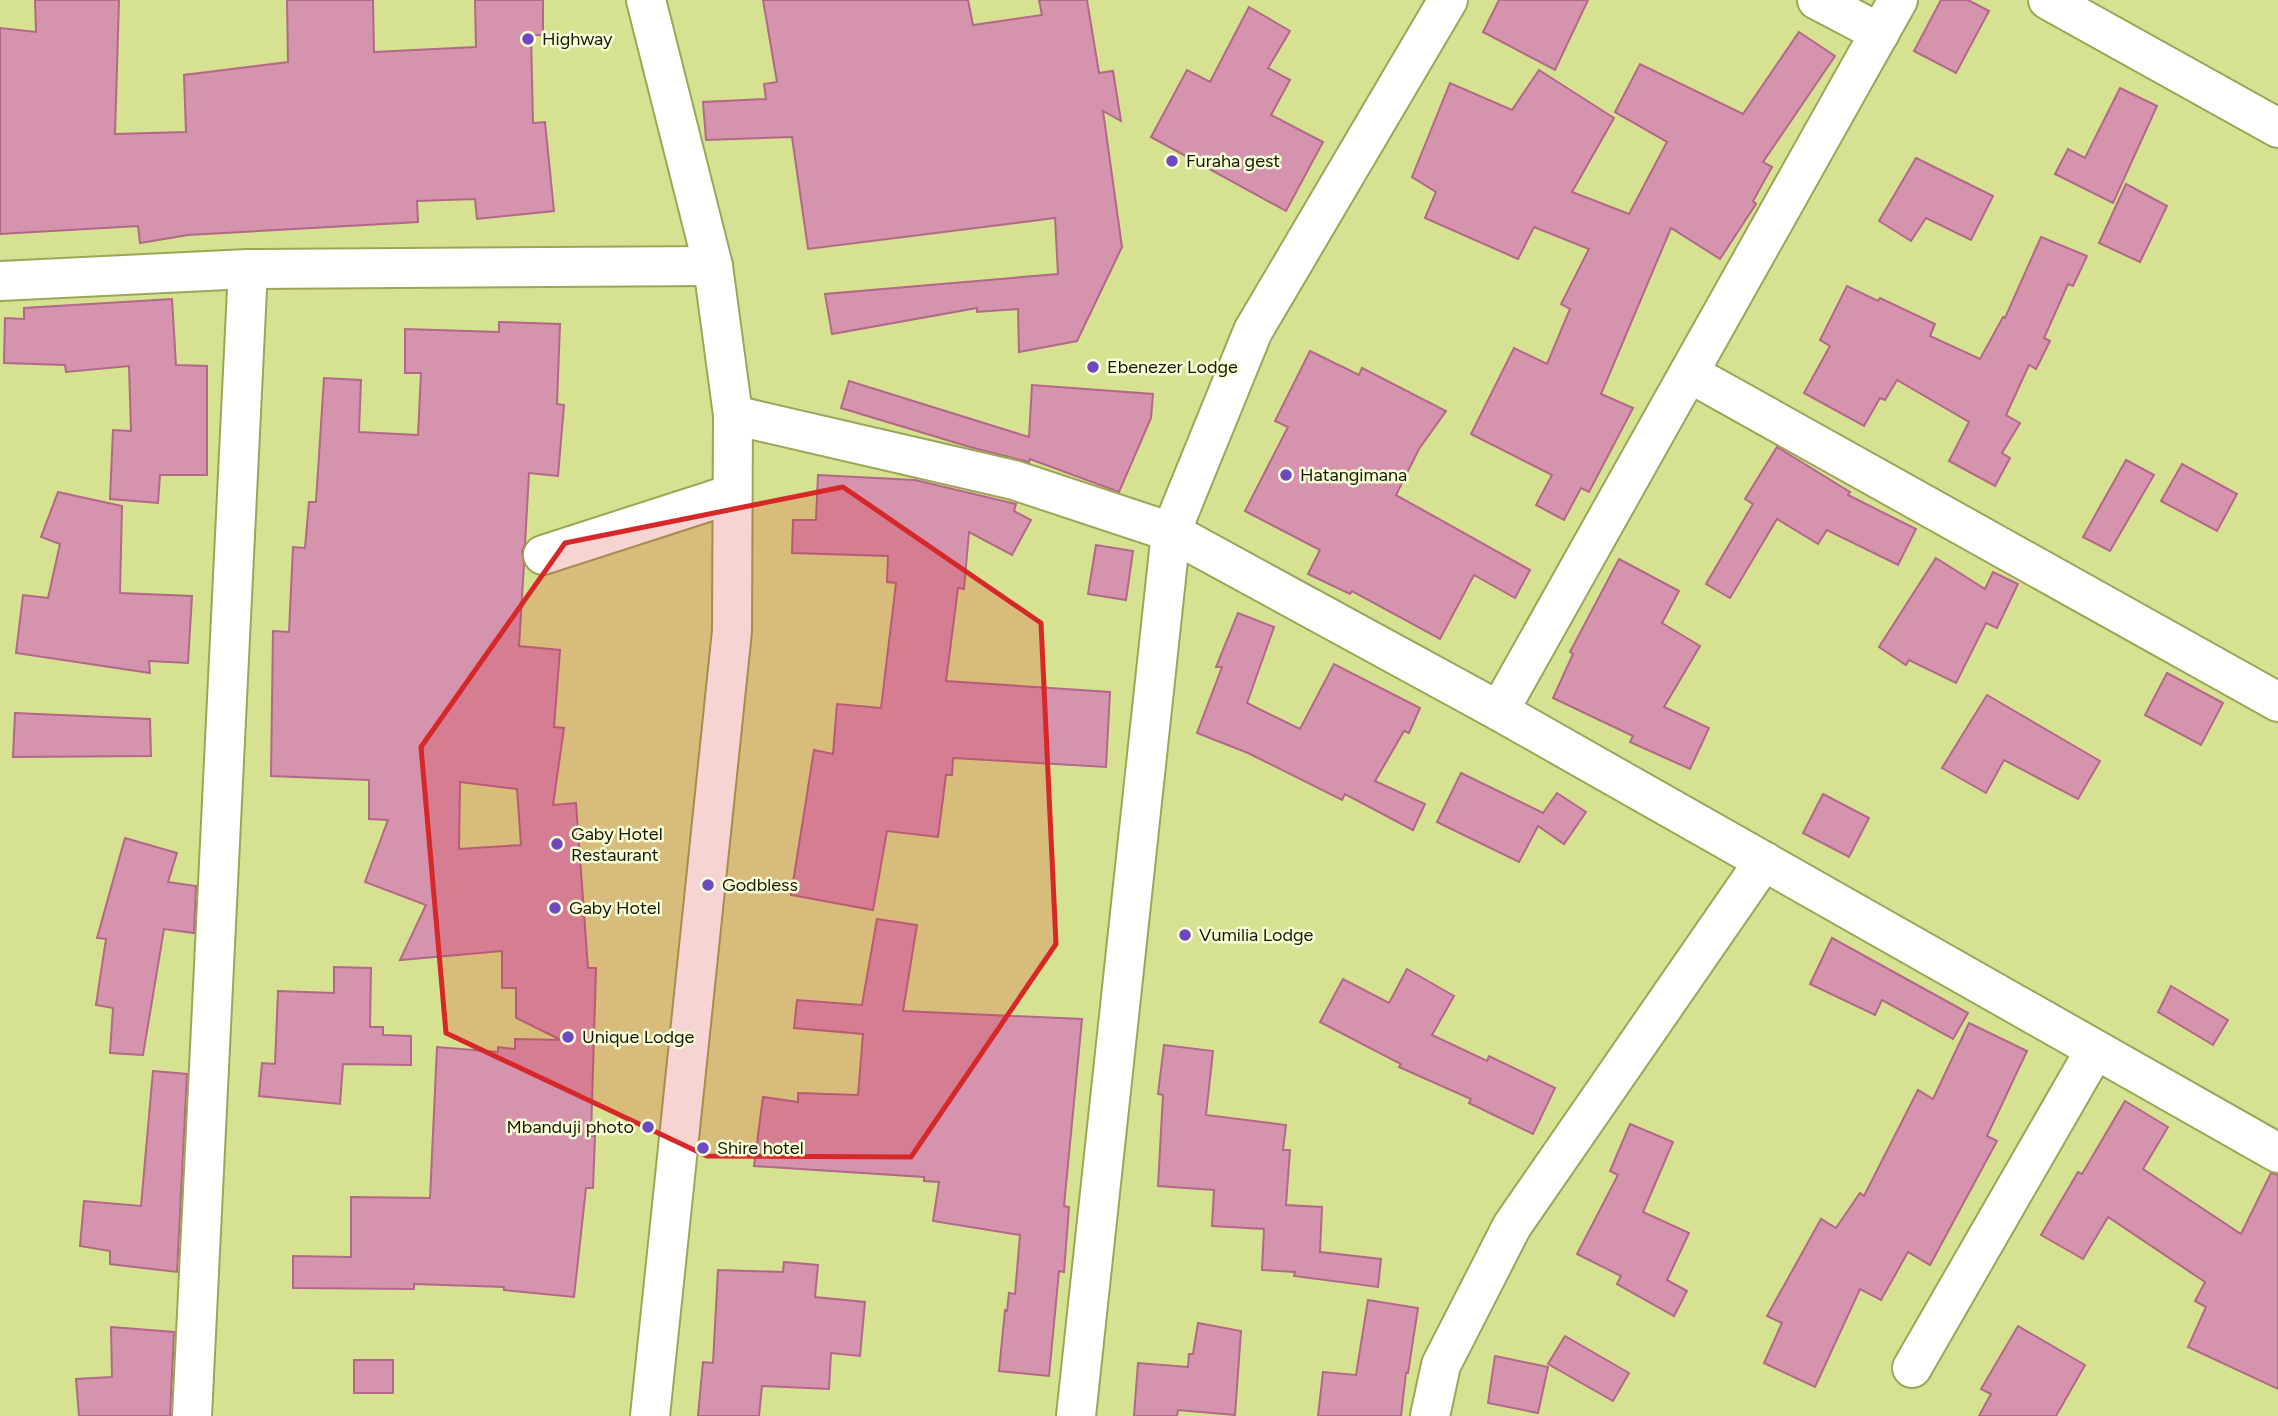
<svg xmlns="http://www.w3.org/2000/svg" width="2278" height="1416" font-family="Figtree,sans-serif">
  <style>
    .building { fill: #d593ad; stroke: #b26887; stroke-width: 2; fill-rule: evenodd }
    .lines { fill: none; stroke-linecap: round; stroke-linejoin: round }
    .minor-casing { stroke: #9da558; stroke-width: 42 }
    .highway-casing { stroke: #9da558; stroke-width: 42 }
    .minor { stroke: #fff; stroke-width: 38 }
    .highway { stroke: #fff; stroke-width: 38 }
    .marked { fill: #d62828; fill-opacity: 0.2; stroke: #d62828; stroke-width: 5; stroke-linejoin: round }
    .poi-dot { fill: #6f47bf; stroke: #f9fed8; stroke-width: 2.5 }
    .labels { text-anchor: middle; stroke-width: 5; stroke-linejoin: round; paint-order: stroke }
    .poi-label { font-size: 18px; fill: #161800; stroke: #f9fed8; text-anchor: start }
  </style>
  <rect width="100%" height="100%" fill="#d7e192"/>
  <g class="building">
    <path d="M35,0H119L115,134L186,132L184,75L288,62L287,0H373L374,52L476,47L475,0H543V35H531L533,123L545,122L554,211L477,219L475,199L417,201L418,222L188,235L140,243L138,226L0,234V28L36,32Z"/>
    <path d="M763,0H968L973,25L1042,15L1039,0H1087L1099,73L1113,71L1121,121L1103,111L1122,247L1077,341L1019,352L1018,309L977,312V308L832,334L825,294L1058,274L1055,218L808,249L792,137L706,140L703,102L766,99L764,84L777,82Z"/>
    <path d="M1499,0H1588L1555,70L1483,32Z"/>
    <path d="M1941,0H1968L1989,11L1956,73L1914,51Z"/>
    <path d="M1249,7L1290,31L1268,68L1290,80L1271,115L1323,142L1286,211L1151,137L1187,70L1210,82Z"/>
    <path d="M1799,32L1835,56L1763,162L1772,167L1753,201L1756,204L1720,259L1671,228L1601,394L1633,408L1589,492L1581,488L1564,520L1536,505L1552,475L1471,434L1514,348L1547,364L1570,309L1561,304L1589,249L1534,227L1518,259L1425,218L1436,192L1412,177L1450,83L1512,110L1539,70L1614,118L1572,192L1629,214L1667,142L1615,112L1640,64L1743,114Z"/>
    <path d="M2120,88L2157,106L2113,203L2055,174L2068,149L2085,158Z"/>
    <path d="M1916,158L1993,196L1971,240L1926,218L1911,241L1879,221Z"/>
    <path d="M2126,184L2167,206L2140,262L2099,243Z"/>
    <path d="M2041,237L2087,256L2073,286L2068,284L2044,338L2050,341L2036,369L2029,365L2006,415L2020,423L2002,453L2010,458L1995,486L1949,461L1969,422L1897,380L1885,400L1880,398L1864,426L1804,393L1830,346L1820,340L1847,286L1878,301L1880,298L1935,324L1930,336L1980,359L2003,317L2005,318Z"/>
    <path d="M172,299L176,365L207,366V475H160L158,503L110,499L113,430L131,431L129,366L66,372L65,365L4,363L5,318L24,319V308Z"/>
    <path d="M499,322L560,324L557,404L564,405L558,476L529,473L525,544L522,551L524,564L519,646L560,650L554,727L564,728L553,805L576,803L588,968H596L591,1136H595L593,1188H586L574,1297L504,1290V1287L414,1284V1289L293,1288V1256L351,1257V1197L430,1198L437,1047L498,1052V1047L515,1049V1039L561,1040L516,1018V988H502V951L400,960L426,905L365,882L388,820L369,819V780L271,776L273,631L289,632L293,547L305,548L309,502H316L324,378L361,380L359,432L418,435L421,373H405V329L499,332ZM460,782L517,789L521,845L459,849Z"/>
    <path d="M1310,351L1359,375L1362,368L1446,411L1419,449L1396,495L1530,570L1515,598L1474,575L1440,639L1352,591L1350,594L1308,574L1320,550L1245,511L1288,427L1275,421Z"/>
    <path d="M849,381L1029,437L1032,385L1153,394L1151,418L1119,492L1030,459L1029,462L970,447L841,408Z"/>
    <path d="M1777,447L1850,492L1848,495L1916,529L1898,565L1827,530L1818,544L1777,519L1730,598L1706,584L1753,504L1745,499Z"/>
    <path d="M2126,460L2154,475L2110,551L2083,537Z"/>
    <path d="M2182,464L2237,494L2217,531L2161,501Z"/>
    <path d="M818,475L915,480L1016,504L1014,511L1031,520L1012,555L969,532L964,589L958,588L946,681L1110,692L1106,767L953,758L952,775H946L938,837L887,831L873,910L791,895L814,750L833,754L837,704L881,708L896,583L887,582L888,556L792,553L793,520H816Z"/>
    <path d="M58,492L122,506L120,593L192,596L188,663L149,661L150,673L16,653L23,595L48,598L60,544L41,537Z"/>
    <path d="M1096,545L1133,551L1126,600L1088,594Z"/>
    <path d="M1936,558L1985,589L1993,572L2018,584L1997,628L1986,623L1956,683L1909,660L1906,665L1879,647Z"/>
    <path d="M1619,559L1679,591L1662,623L1700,646L1664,707L1709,728L1690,769L1630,742L1633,736L1553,698L1573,654L1570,652Z"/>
    <path d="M1238,613L1274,627L1247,703L1300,729L1334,664L1420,708L1409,733L1404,731L1375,781L1425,804L1413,830L1345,794L1342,800L1248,753L1197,733L1222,667H1216Z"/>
    <path d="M2167,673L2223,703L2201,745L2145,715Z"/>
    <path d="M1987,695L2100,761L2078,799L2004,760L1986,793L1942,768Z"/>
    <path d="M15,713L150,719L151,756L13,757Z"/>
    <path d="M1461,773L1543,813L1557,793L1586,812L1564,844L1538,826L1519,862L1437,822Z"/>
    <path d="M1823,794L1869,818L1849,857L1803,833Z"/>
    <path d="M125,838L177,853L168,882L196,886L194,933L164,929L143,1055L110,1053L113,1008L96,1005L106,939L97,938Z"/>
    <path d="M877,919L917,925L903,1011L1082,1019L1064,1206L1069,1207L1064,1272L1059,1271L1049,1376L999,1371L1005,1310L1007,1311L1009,1293L1015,1294L1020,1235L933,1221L939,1182L924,1181V1177L754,1166L763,1097L798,1102V1093L858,1095L863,1034L794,1028L797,1000L862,1005Z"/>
    <path d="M1832,938L1968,1013L1953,1039L1882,1000L1875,1015L1810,984Z"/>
    <path d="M334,967L371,968L370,1027H383V1035L411,1036V1065L343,1064L340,1104L259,1096L262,1063L275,1064L278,991L334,993Z"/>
    <path d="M1407,969L1454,996L1432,1035L1487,1061L1489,1056L1555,1088L1533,1134L1469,1103L1471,1099L1399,1067L1401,1064L1320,1022L1343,979L1389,1003Z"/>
    <path d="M2171,986L2228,1020L2213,1045L2158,1012Z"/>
    <path d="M1969,1023L2027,1051L1987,1136L1997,1141L1930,1265L1908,1252L1881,1300L1860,1289L1815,1387L1764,1363L1782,1323L1767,1316L1821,1219L1836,1228L1860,1193L1864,1196L1918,1090L1933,1099Z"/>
    <path d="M1164,1045L1213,1051L1206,1115L1286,1125L1283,1150H1290L1286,1205L1322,1207L1320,1252L1381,1259L1378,1287L1294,1276L1295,1272L1262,1270L1264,1229L1212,1226L1214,1190L1158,1186L1163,1095L1158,1094Z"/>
    <path d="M153,1071L187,1074L177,1272L110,1264V1251L80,1246L84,1201L141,1206Z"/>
    <path d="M2125,1101L2168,1127L2143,1169L2241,1234L2271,1173L2278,1175V1389L2188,1347L2206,1307L2195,1301L2205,1282L2108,1217L2083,1259L2041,1235L2078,1172L2082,1174Z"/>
    <path d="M1630,1124L1673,1142L1643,1212L1689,1233L1667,1280L1687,1291L1674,1316L1617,1284L1621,1276L1577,1254L1618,1175L1610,1171Z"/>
    <path d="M784,1262L818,1265L815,1297L865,1302L860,1356L831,1353L829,1389L762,1386L759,1416H698L703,1362L713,1363L718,1270L783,1272Z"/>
    <path d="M1368,1300L1418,1308L1408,1373H1406L1401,1416H1318L1323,1372L1356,1375Z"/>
    <path d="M1198,1323L1241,1331L1235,1415L1178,1410L1177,1416H1134L1138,1363L1188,1367L1189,1354H1193Z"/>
    <path d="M2018,1326L2085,1365L2056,1416H1979L1991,1394L1981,1389Z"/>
    <path d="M111,1327L174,1332L170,1416H79L76,1379L112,1377Z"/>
    <path d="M1565,1336L1629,1373L1613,1401L1548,1364Z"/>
    <path d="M1495,1356L1548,1367L1538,1413L1488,1403Z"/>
    <rect x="354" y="1360" width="39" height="33"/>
  </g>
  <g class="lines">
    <defs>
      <g id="minor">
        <path d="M1817,0L1880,33"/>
        <path d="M2048,0L2278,128"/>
        <path d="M0,281L248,269L713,266"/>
        <path d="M1689,373L2278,702"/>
        <path d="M733,415L1014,480L1171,532L1499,711L2278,1153"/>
        <path d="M543,555L732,494"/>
        <path d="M1499,711L1898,0"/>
        <path d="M1912,1368L2095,1050"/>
        <path d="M192,1416L248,269"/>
        <path d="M1076,1416L1171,532L1253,331L1448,0"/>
        <path d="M1430,1416L1441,1365L1512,1226L1764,861"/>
      </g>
      <path id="highway" d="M646,0L713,266L733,415L732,631L650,1416"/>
    </defs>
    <use href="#minor" class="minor-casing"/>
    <use href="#highway" class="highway-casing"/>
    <use href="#minor" class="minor"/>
    <use href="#highway" class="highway"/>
  </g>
  <path class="marked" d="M843,487L1041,623L1056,944L911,1157L707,1156L446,1033L421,747L565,543Z"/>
  <g class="poi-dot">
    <circle cx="528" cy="39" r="7"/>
    <circle cx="1172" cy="161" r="7"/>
    <circle cx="1093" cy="367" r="7"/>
    <circle cx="1286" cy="475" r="7"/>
    <circle cx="557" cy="844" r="7"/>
    <circle cx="708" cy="885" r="7"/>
    <circle cx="555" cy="908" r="7"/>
    <circle cx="1185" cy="935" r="7"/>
    <circle cx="568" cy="1037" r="7"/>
    <circle cx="648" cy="1127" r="7"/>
    <circle cx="703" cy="1148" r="7"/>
  </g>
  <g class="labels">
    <g class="poi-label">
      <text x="542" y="45">Highway</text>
      <text x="1186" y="167">Furaha gest</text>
      <text x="1107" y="373">Ebenezer Lodge</text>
      <text x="1300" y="481">Hatangimana</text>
      <text x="571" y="840">Gaby Hotel<tspan x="571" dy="21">Restaurant</tspan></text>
      <text x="722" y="891">Godbless</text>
      <text x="569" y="914">Gaby Hotel</text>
      <text x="1199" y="941">Vumilia Lodge</text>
      <text x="582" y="1043">Unique Lodge</text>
      <text x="634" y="1133" text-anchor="end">Mbanduji photo</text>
      <text x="717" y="1154">Shire hotel</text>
    </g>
  </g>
</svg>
